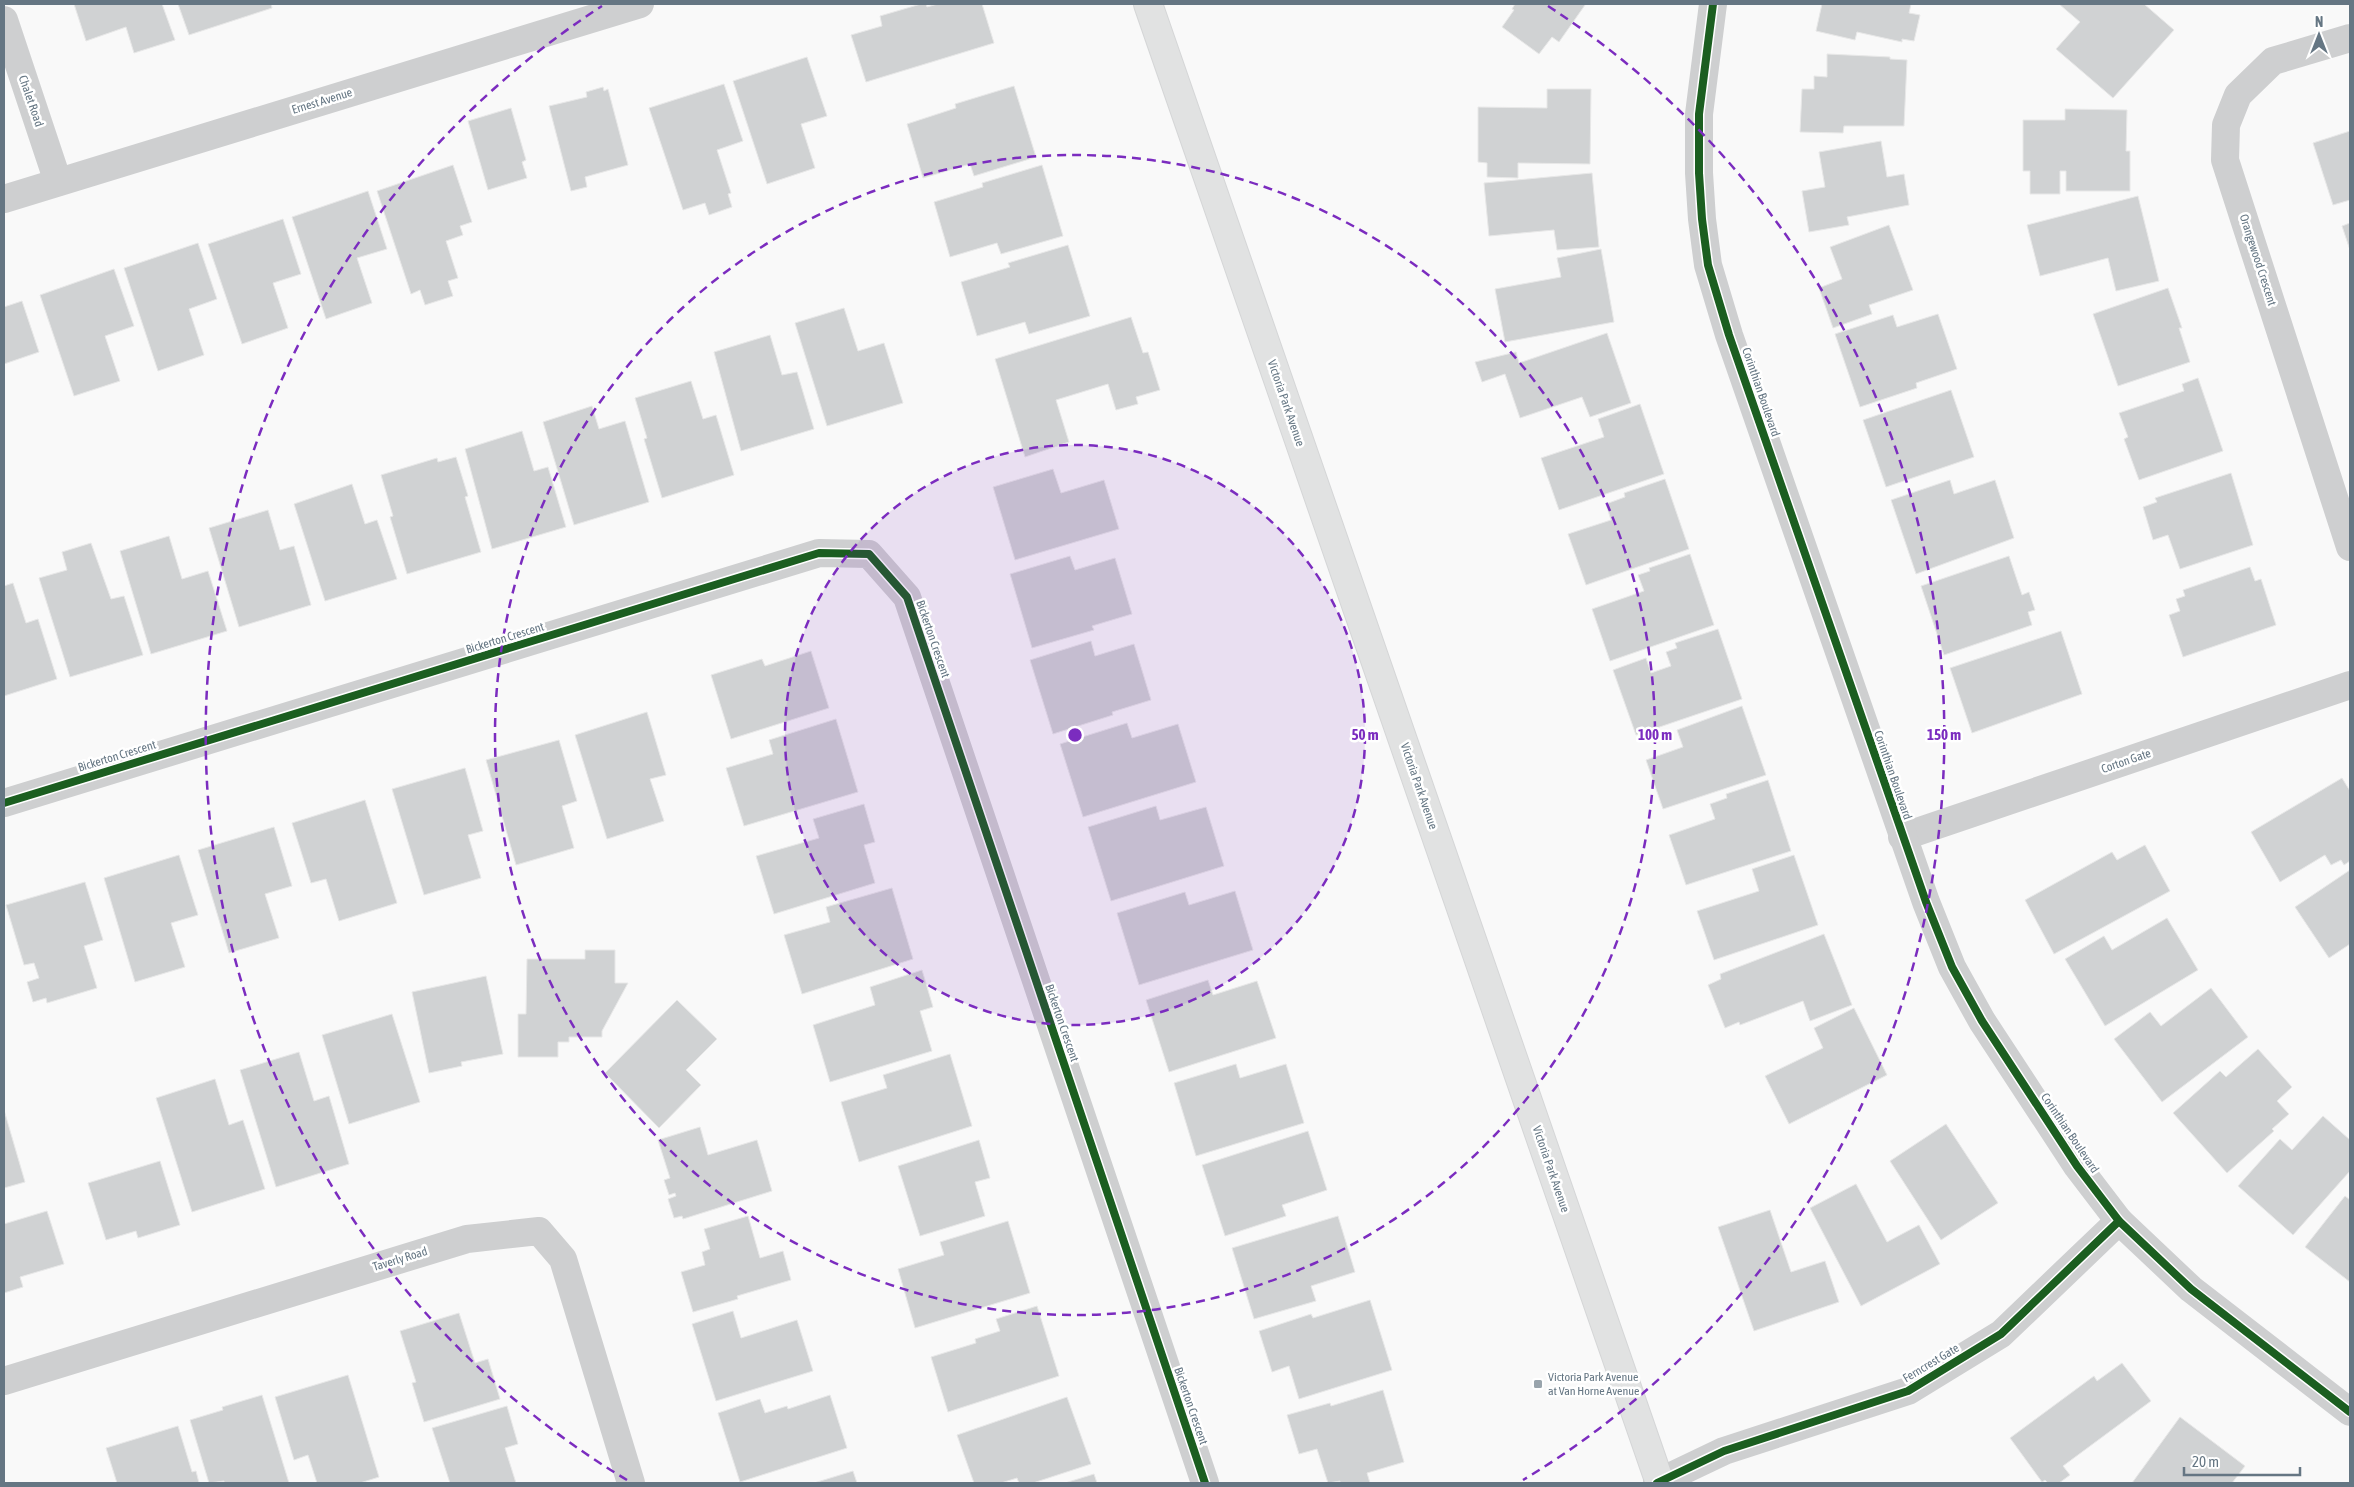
<svg xmlns="http://www.w3.org/2000/svg" width="2354" height="1487" font-family="'Asap Condensed',sans-serif">
  <style>
    .building { fill: #d0d2d3; stroke: #e8e8e8 }
    .lines { fill: none; stroke-linecap: round; stroke-linejoin: round }
    .secondary-casing { stroke: #d5d6d7; stroke-width: 30 }
    .minor { stroke: #cecfd0; stroke-width: 28 }
    .tertiary { stroke: #cecfd0; stroke-width: 28 }
    .secondary { stroke: #e1e2e2; stroke-width: 28 }
    .cycleway-casing { stroke: #fff; stroke-width: 11 }
    .cycleway { stroke: #1b5e20; stroke-width: 8 }
    .ring { fill: none; stroke: #7b2cbf; stroke-width: 2.5; stroke-dasharray: 9 6 }
    .poi-dot { fill: #99a4ac; stroke: #fff; stroke-width: 2 }
    .labels { text-anchor: middle; stroke-width: 5; stroke-linejoin: round; paint-order: stroke }
    .street-label { font-size: 12px; fill: #657683; stroke: #fff }
    .poi-label { font-size: 12px; fill: #657683; stroke: #fff; text-anchor: start }
    .centre { fill: #7b2cbf; stroke: #fff; stroke-width: 2.5 }
    .ring-label { font-size: 15px; text-anchor: middle; font-weight: bold; fill: #7b2cbf; stroke: #fff; stroke-width: 5; stroke-linejoin: round; paint-order: stroke }
  </style>
  <rect width="100%" height="100%" fill="#f9f9f9"/>
  <g class="building">
    <path d="M74,4H162L175,40L134,53L126,27L86,41Z"/>
    <path d="M178,4H271L272,8L189,35Z"/>
    <path d="M921,4H926L927,7L938,4H982L994,43L866,82L851,35L882,26L880,16Z"/>
    <path d="M1515,4H1585V5L1559,42L1552,37L1539,54L1502,27L1514,10L1512,9Z"/>
    <path d="M1822,4H1911L1909,13L1920,15L1914,41L1902,39V42L1857,32L1855,40L1816,31Z"/>
    <path d="M2059,4H2144L2174,30L2113,98L2056,49L2080,22Z"/>
    <path d="M1827,54L1890,57V59L1907,60L1904,126H1844L1843,133L1800,132L1802,89H1814V76L1827,77Z"/>
    <path d="M807,57L827,116L801,124L815,168L767,184L733,81Z"/>
    <path d="M724,84L743,141L717,150L731,193L728,194L732,207L709,215L705,203L683,210L649,108Z"/>
    <path d="M1014,86L1036,157L974,176L970,164L923,178L907,124L956,108L955,104Z"/>
    <path d="M603,87L604,91L608,89L628,165L585,177L587,187L571,191L549,106L587,97L586,92Z"/>
    <path d="M1547,89H1591L1590,164L1518,163V178L1487,177V163L1478,162V107L1547,108Z"/>
    <path d="M511,108L526,160L522,162L527,178L488,190L468,121Z"/>
    <path d="M2065,109L2127,110L2126,151H2130V191H2066V171H2060V194H2030V171H2023V120H2065Z"/>
    <path d="M2350,131V200L2333,205L2313,143Z"/>
    <path d="M1881,141L1887,177L1904,174L1909,205L1847,217L1849,225L1809,232L1802,191L1825,187L1819,152Z"/>
    <path d="M453,165L472,222L460,226L463,235L446,241L458,278L448,281L453,296L425,305L420,290L411,294L377,191Z"/>
    <path d="M1042,165L1063,236L1001,254L997,243L950,257L934,202L983,187L982,183Z"/>
    <path d="M1592,173L1599,247L1557,250L1554,230L1489,236L1484,183Z"/>
    <path d="M368,191L387,249L357,258L372,303L326,319L292,217Z"/>
    <path d="M2138,196L2159,281L2116,291L2108,258L2040,276L2027,225Z"/>
    <path d="M283,219L301,274L273,283L288,328L242,344L208,244Z"/>
    <path d="M2350,223V250L2342,226Z"/>
    <path d="M1889,225L1913,290L1869,305L1872,314L1833,328L1819,288L1842,279L1830,247Z"/>
    <path d="M198,243L217,299L189,309L204,355L158,371L124,268Z"/>
    <path d="M1068,245L1090,316L1029,334L1025,322L977,336L961,282L1010,267L1008,263Z"/>
    <path d="M1601,249L1614,322L1505,342L1495,289L1561,277L1557,258Z"/>
    <path d="M114,269L134,326L105,336L120,381L74,396L40,295Z"/>
    <path d="M2168,288L2182,328H2179L2190,362L2118,386L2093,314Z"/>
    <path d="M22,301L39,352L4,364V307Z"/>
    <path d="M844,308L858,351L884,343L903,403L827,426L795,323Z"/>
    <path d="M1938,314L1957,369L1916,383L1917,388L1860,407L1835,334L1893,315L1897,327Z"/>
    <path d="M1131,317L1143,353L1148,352L1160,390L1136,397L1138,404L1116,410L1108,384L1056,400L1069,442L1025,457L995,359Z"/>
    <path d="M1607,333L1631,403L1590,417L1582,397L1520,418L1505,374L1482,382L1475,362L1516,352L1519,363Z"/>
    <path d="M770,335L782,375L797,372L814,429L741,451L714,352Z"/>
    <path d="M2198,378L2223,451L2139,480L2124,439L2128,437L2119,413L2184,391L2182,384Z"/>
    <path d="M691,381L703,419L716,415L734,475L662,498L644,439L647,438L635,398Z"/>
    <path d="M1951,390L1974,457L1886,487L1863,420Z"/>
    <path d="M1640,404L1664,474L1559,510L1541,458L1604,437L1598,419Z"/>
    <path d="M592,406L599,429L625,421L649,502L574,525L543,422Z"/>
    <path d="M522,431L534,471L548,467L566,527L492,549L465,449Z"/>
    <path d="M456,457L468,496L465,497L481,552L407,574L390,517L393,516L381,475L437,458L438,462Z"/>
    <path d="M1053,469L1061,493L1104,480L1119,529L1015,560L993,487Z"/>
    <path d="M2231,473L2253,545L2180,569L2168,535L2153,540L2143,507L2157,502L2155,498Z"/>
    <path d="M1665,479L1689,549L1586,585L1568,534L1611,520L1606,504L1625,497L1624,493Z"/>
    <path d="M1950,480L1954,494L1995,480L2014,538L1916,574L1891,500Z"/>
    <path d="M352,484L365,524L377,520L397,579L325,601L294,504Z"/>
    <path d="M268,510L280,550L294,546L311,605L239,627L209,528Z"/>
    <path d="M169,536L182,579L208,571L227,631L151,654L120,551Z"/>
    <path d="M91,543L111,599L124,596L143,655L70,677L39,578L67,570L62,552Z"/>
    <path d="M1690,554L1714,625L1610,661L1592,609L1644,591L1638,575L1650,571L1649,568Z"/>
    <path d="M1070,556L1075,570L1115,558L1132,614L1092,626L1094,630L1032,648L1010,574Z"/>
    <path d="M2009,556L2022,595L2029,592L2035,610L2028,612L2032,625L1944,655L1921,586Z"/>
    <path d="M2250,567L2255,581L2261,579L2276,625L2183,657L2169,615L2180,611L2176,599L2185,596L2183,590Z"/>
    <path d="M13,583L26,623L38,619L57,679L4,696V586Z"/>
    <path d="M1718,629L1742,699L1636,735L1613,670L1646,658L1651,673L1671,666L1666,652L1677,648L1675,643Z"/>
    <path d="M2061,631L2082,694L1972,733L1950,668Z"/>
    <path d="M1091,641L1095,656L1134,644L1151,700L1112,712L1113,715L1053,734L1030,660Z"/>
    <path d="M811,651L829,708L731,739L711,675L762,659L765,666Z"/>
    <path d="M1742,706L1766,775L1663,809L1646,760L1683,747L1677,730Z"/>
    <path d="M647,712L666,775L650,779L664,821L607,839L575,735Z"/>
    <path d="M836,719L858,792L744,826L726,768L773,754L769,740Z"/>
    <path d="M1127,723L1132,738L1178,724L1196,782L1083,817L1060,744Z"/>
    <path d="M559,740L577,801L562,806L574,848L516,865L486,760Z"/>
    <path d="M465,768L483,831L468,835L481,878L424,895L392,789Z"/>
    <path d="M2342,778L2350,791V861L2344,865L2341,860L2331,865L2325,855L2280,882L2251,832Z"/>
    <path d="M1768,780L1791,851L1686,885L1669,835L1715,819L1710,804L1727,798L1726,794Z"/>
    <path d="M365,800L397,903L339,921L326,879L311,883L292,823Z"/>
    <path d="M864,804L875,842L864,845L875,883L774,914L756,856L819,838L813,819Z"/>
    <path d="M1156,806L1160,820L1206,807L1224,866L1111,901L1088,827Z"/>
    <path d="M274,827L292,886L265,894L279,938L229,953L198,850Z"/>
    <path d="M2145,845L2170,891L2054,954L2025,900L2112,852L2117,860Z"/>
    <path d="M179,855L198,915L171,923L185,967L135,982L104,878Z"/>
    <path d="M1794,855L1818,925L1714,960L1697,911L1759,891L1752,869Z"/>
    <path d="M2350,870V944L2329,958L2295,907Z"/>
    <path d="M85,882L103,940L84,946L97,988L47,1003L46,998L33,1002L27,982L39,978L34,963L24,965L6,905Z"/>
    <path d="M892,888L913,959L802,994L784,935L830,922L826,907Z"/>
    <path d="M1235,891L1253,950L1139,985L1117,913L1185,892L1189,905Z"/>
    <path d="M2167,918L2198,970L2105,1026L2065,959L2104,936L2112,950Z"/>
    <path d="M1824,934L1852,1005L1810,1021L1803,1001L1740,1025L1739,1022L1725,1028L1708,985L1721,979L1720,974Z"/>
    <path d="M585,950H615V983H628L602,1031V1037H569V1042H558V1057H518V1014H526L527,959H585Z"/>
    <path d="M922,970L933,1007L920,1011L932,1051L830,1082L813,1025L875,1005L870,987Z"/>
    <path d="M486,976L503,1054L461,1062L462,1066L429,1073L412,992Z"/>
    <path d="M1208,980L1213,995L1257,981L1276,1038L1169,1072L1146,1000Z"/>
    <path d="M2211,988L2248,1037L2162,1102L2114,1039L2150,1012L2161,1026Z"/>
    <path d="M677,1000L717,1039L686,1070L701,1085L659,1128L605,1073Z"/>
    <path d="M1854,1008L1887,1075L1789,1124L1765,1076L1823,1048L1814,1028Z"/>
    <path d="M392,1014L420,1102L349,1124L322,1035Z"/>
    <path d="M2258,1049L2292,1087L2277,1101L2289,1114L2272,1129L2274,1131L2227,1173L2173,1113L2220,1071L2226,1077Z"/>
    <path d="M299,1052L314,1101L329,1096L349,1164L276,1187L240,1070Z"/>
    <path d="M950,1054L972,1126L859,1162L841,1102L887,1088L883,1075Z"/>
    <path d="M1236,1064L1240,1078L1286,1064L1304,1123L1196,1156L1174,1083Z"/>
    <path d="M215,1079L229,1125L243,1120L265,1189L192,1212L156,1098Z"/>
    <path d="M4,1110L25,1182L4,1188Z"/>
    <path d="M2323,1116L2350,1140V1171L2293,1235L2238,1186L2280,1139L2292,1150Z"/>
    <path d="M1946,1124L1998,1203L1941,1240L1890,1161Z"/>
    <path d="M700,1127L708,1155L757,1140L772,1191L683,1219L682,1216L674,1218L668,1199L676,1196L675,1193L669,1195L664,1180L670,1178L658,1140Z"/>
    <path d="M1308,1131L1327,1190L1282,1205L1286,1216L1225,1236L1202,1165Z"/>
    <path d="M979,1140L990,1178L975,1182L985,1216L920,1236L898,1166Z"/>
    <path d="M160,1161L180,1225L138,1238L136,1231L106,1240L88,1183Z"/>
    <path d="M1856,1184L1887,1242L1919,1225L1940,1264L1861,1306L1810,1208Z"/>
    <path d="M2345,1196L2350,1200V1282L2305,1247Z"/>
    <path d="M1770,1210L1791,1272L1825,1261L1839,1302L1754,1331L1718,1227Z"/>
    <path d="M47,1211L64,1264L20,1277L23,1287L4,1293V1224Z"/>
    <path d="M748,1216L760,1258L783,1251L791,1280L737,1296L738,1299L693,1312L681,1272L705,1265L702,1252L710,1249L704,1229Z"/>
    <path d="M1338,1216L1355,1272L1311,1286L1316,1301L1254,1319L1232,1248Z"/>
    <path d="M1008,1221L1030,1293L915,1328L898,1269L944,1255L940,1242Z"/>
    <path d="M1370,1300L1392,1370L1299,1399L1289,1366L1272,1372L1259,1331L1311,1314L1313,1318Z"/>
    <path d="M1037,1306L1059,1376L948,1412L931,1357L976,1343L975,1339L1000,1331L996,1319Z"/>
    <path d="M733,1311L741,1338L797,1320L813,1371L716,1401L692,1324Z"/>
    <path d="M459,1313L475,1363L488,1359L500,1399L424,1422L412,1383L416,1382L400,1331Z"/>
    <path d="M2122,1363L2151,1401L2063,1466L2070,1475L2059,1483H2048L2045,1480L2042,1482L2010,1438L2094,1376L2097,1381Z"/>
    <path d="M348,1375L379,1477L360,1483H317L308,1455L294,1460L275,1397Z"/>
    <path d="M1383,1390L1404,1462L1367,1473L1370,1483H1340V1481L1328,1483L1317,1449L1299,1454L1287,1415L1330,1403L1331,1406Z"/>
    <path d="M262,1395L289,1483H224V1481L209,1483L190,1420L223,1410L222,1407Z"/>
    <path d="M830,1395L847,1448L740,1482L718,1413L760,1399L765,1413L787,1406L788,1409Z"/>
    <path d="M1067,1397L1091,1464L1033,1483H1019L1017,1478L1001,1483H974L957,1435Z"/>
    <path d="M507,1406L518,1444L505,1448L516,1483H450L432,1428Z"/>
    <path d="M2180,1417L2245,1466L2232,1483H2132Z"/>
    <path d="M178,1426L192,1472L196,1471L199,1483H117L106,1448Z"/>
    <path d="M853,1471L857,1483H814Z"/>
    <path d="M1094,1474L1097,1483H1065Z"/>
  </g>
  <g class="lines">
    <defs>
      <path id="secondary" d="M1148,4L1660,1483"/>
    </defs>
    <use href="#secondary" class="secondary-casing"/>
    <g class="minor">
      <path d="M4,20L58,182"/>
      <path d="M2350,38L2273,61L2238,95L2226,125L2225,160L2350,547"/>
      <path d="M4,199L640,4"/>
      <path d="M4,803L819,553L869,554L907,597L1205,1483"/>
      <path d="M1902,837L2350,685"/>
      <path d="M4,1381L467,1239L539,1231L563,1259L631,1483"/>
    </g>
    <g class="tertiary">
      <path d="M1713,4L1699,114V173L1702,219L1708,265L1729,335L1926,902L1952,967L1982,1021L2077,1166L2119,1221L2191,1289L2350,1412"/>
      <path d="M1657,1483L1724,1451L1908,1391L2001,1334L2119,1221"/>
    </g>
    <use href="#secondary" class="secondary"/>
    <defs>
      <g id="cycleway">
        <path d="M1713,4L1699,114V173L1702,219L1708,265L1729,335L1926,902L1952,967L1982,1021L2077,1166L2119,1221L2191,1289L2350,1412"/>
        <path d="M4,803L819,553L869,554L907,597L1205,1483"/>
        <path d="M1657,1483L1724,1451L1908,1391L2001,1334L2119,1221"/>
      </g>
    </defs>
    <use href="#cycleway" class="cycleway-casing"/>
    <use href="#cycleway" class="cycleway"/>
  </g>
  <circle cx="1075" cy="735" r="290" fill="#7b2cbf" fill-opacity=".12"/>
  <g class="ring">
    <circle cx="1075" cy="735" r="290"/>
    <circle cx="1075" cy="735" r="580"/>
    <path d="M627 1480A869 869 0 0 1 602 6M1548 6A869 869 0 0 1 1523 1480"/>
  </g>
  <rect class="poi-dot" x="1533" y="1379" width="10" height="10" rx="2.5"/>
  <g class="labels">
    <g class="street-label">
      <text transform="translate(31 101) rotate(71)" y="4">Chalet Road</text>
      <text transform="translate(322 101) rotate(-17)" y="4">Ernest Avenue</text>
      <text transform="translate(2258 260) rotate(72)" y="4">Orangewood Crescent</text>
      <text transform="translate(1761 392) rotate(71)" y="4">Corinthian Boulevard</text>
      <text transform="translate(1286 403) rotate(71)" y="4">Victoria Park Avenue</text>
      <text transform="translate(505 638) rotate(-17)" y="4">Bickerton Crescent</text>
      <text transform="translate(933 639) rotate(71)" y="4">Bickerton Crescent</text>
      <text transform="translate(117 756) rotate(-17)" y="4">Bickerton Crescent</text>
      <text transform="translate(2126 761) rotate(-19)" y="4">Corton Gate</text>
      <text transform="translate(1893 775) rotate(71)" y="4">Corinthian Boulevard</text>
      <text transform="translate(1419 786) rotate(71)" y="4">Victoria Park Avenue</text>
      <text transform="translate(1062 1023) rotate(71)" y="4">Bickerton Crescent</text>
      <text transform="translate(2070 1133) rotate(56)" y="4">Corinthian Boulevard</text>
      <text transform="translate(1551 1169) rotate(71)" y="4">Victoria Park Avenue</text>
      <text transform="translate(400 1259) rotate(-17)" y="4">Taverly Road</text>
      <text transform="translate(1931 1363) rotate(-31)" y="4">Ferncrest Gate</text>
      <text transform="translate(1191 1406) rotate(71)" y="4">Bickerton Crescent</text>
    </g>
    <g class="poi-label">
      <text x="1548" y="1381">Victoria Park Avenue<tspan x="1548" dy="14">at Van Horne Avenue</tspan></text>
    </g>
  </g>
  <circle cx="1075" cy="735" r="8" class="centre"/>
  <g class="ring-label">
    <text x="1365" y="740">50 m</text>
    <text x="1655" y="740">100 m</text>
    <text x="1944" y="740">150 m</text>
  </g>
  <rect width="2354" height="1487" fill="none" stroke="#657683" stroke-width="10"/>
  <g transform="translate(2319 35)" stroke="#ffffff" stroke-width="4" paint-order="stroke">
  <path d="M0-4L9 19L0 12L-9 19Z" fill="#657683"/>
  <text y="-8" font-size="14" font-weight="bold" text-anchor="middle" fill="#657683">N</text>
  </g>
  <path d="M2184 1467v8h116v-8" fill="none" stroke="#657683" stroke-width="2.5"/>
  <text x="2192" y="1467" font-size="15" fill="#657683" stroke="#ffffff" stroke-width="4" paint-order="stroke">20 m</text>
</svg>
